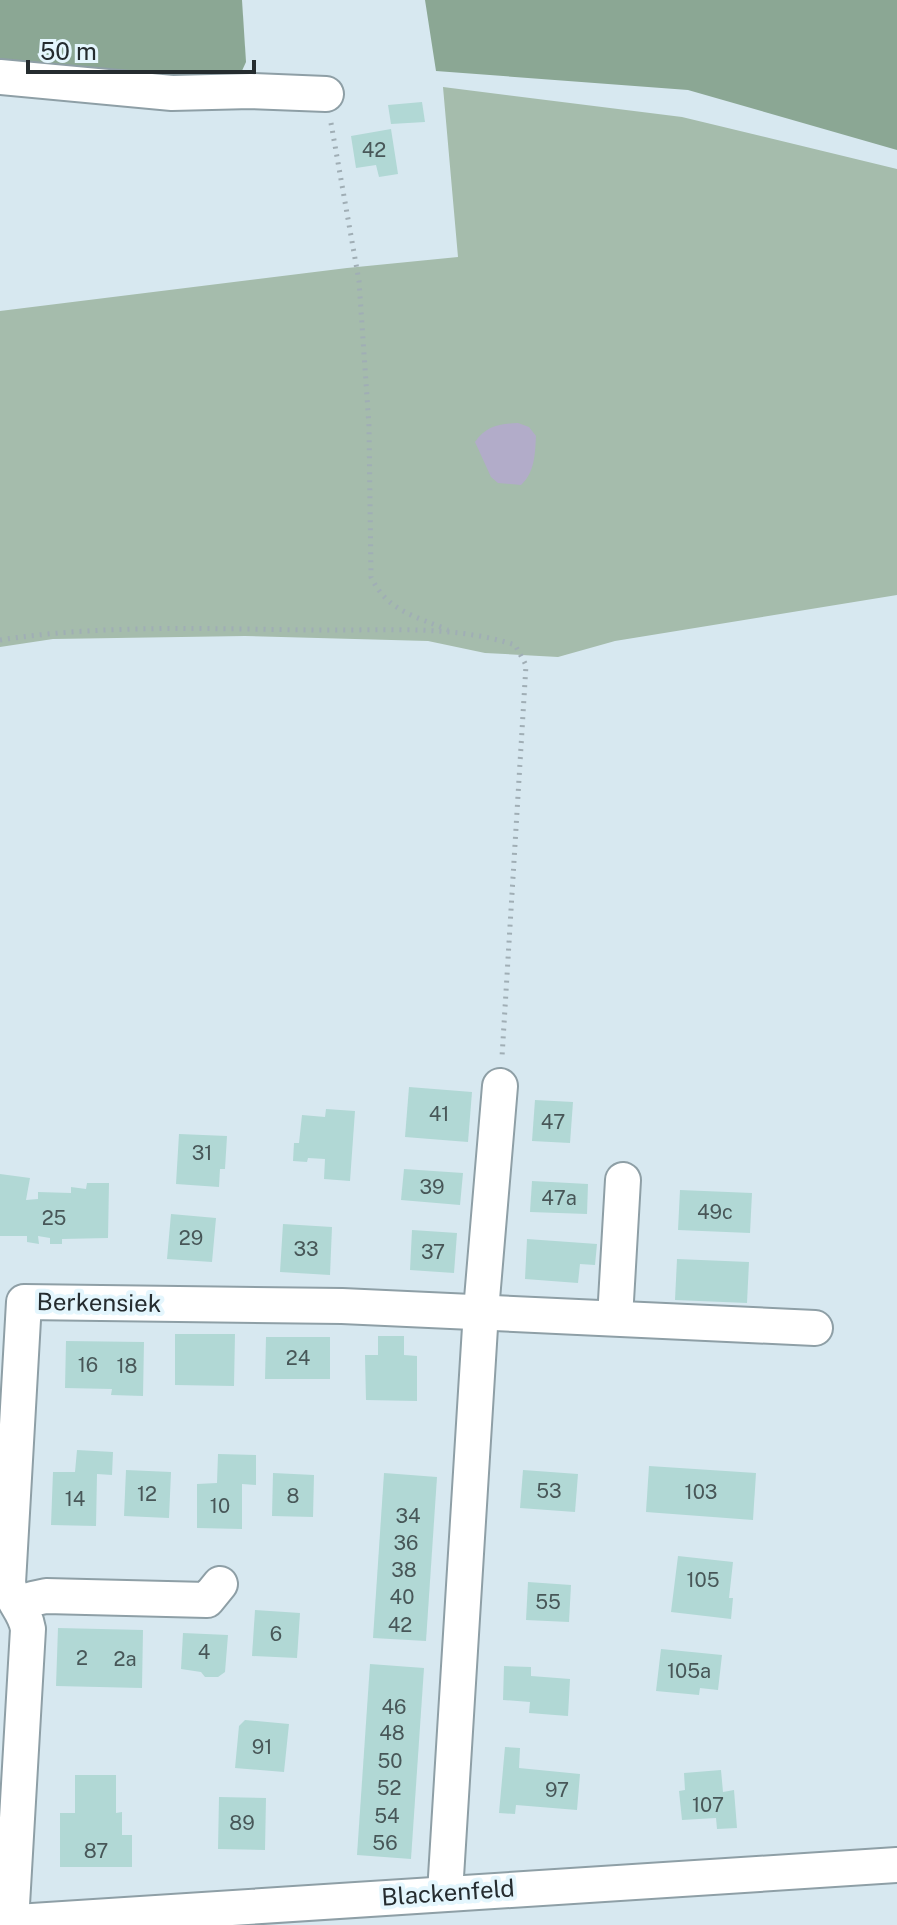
<svg xmlns="http://www.w3.org/2000/svg" width="897" height="1925" font-family="'Public Sans',sans-serif">
  <style>
    .green { fill: #a5bcac }
    .forest { fill: #8ba794 }
    .water { fill: #b2acc9 }
    .building { fill: #b1d8d5 }
    .lines { fill: none; stroke-linecap: round; stroke-linejoin: round }
    .minor-casing { stroke: #8e9fa6; stroke-width: 38 }
    .path { stroke: #a0aeb5; stroke-width: 5; stroke-dasharray: 2 6; stroke-linecap: butt }
    .minor { stroke: #fff; stroke-width: 34 }
    .labels { text-anchor: middle; stroke-width: 8; stroke-linejoin: round; paint-order: stroke }
    .number-label { font-size: 20px; fill: #485758 }
    .street-label { font-size: 24px; fill: #252c2f; stroke: #e4f6fd }
  </style>
  <rect width="100%" height="100%" fill="#d7e8f0"/>
  <path class="green" d="M443,87L682,117L897,169V595L615,641L558,657L485,653L428,641L245,636L53,639L0,647V311L347,268L458,257Z"/>
  <g class="forest">
    <path d="M0,0H242L246,62L235,86L0,71Z"/>
    <path d="M425,0H897V150L688,90L436,71Z"/>
  </g>
  <path class="water" d="M518,423L529,427L536,436C535,454 535,472 521,485L498,483L491,477L475,442C486,426 499,424 518,423Z"/>
  <g class="building">
    <path d="M422,102L425,122L391,124L388,105Z"/>
    <path d="M391,129L398,174L379,177L376,165L356,168L351,136Z"/>
    <path d="M409,1087L472,1092L468,1142L405,1137Z"/>
    <path d="M535,1100L573,1102L570,1143L532,1141Z"/>
    <path d="M326,1109L355,1111L350,1181L324,1179L325,1159L308,1158L307,1162L293,1161L294,1143H299L302,1115L325,1117Z"/>
    <path d="M179,1134L227,1136L225,1169H220L219,1187L176,1184Z"/>
    <path d="M404,1169L463,1173L460,1205L401,1200Z"/>
    <path d="M0,1174L30,1178L26,1200L38,1199V1192L71,1193V1187L86,1189L87,1183H109L108,1238L62,1239V1244H50V1238L38,1236L39,1244L27,1242V1236H0Z"/>
    <path d="M532,1181L588,1184L587,1214L530,1212Z"/>
    <path d="M680,1190L752,1193L750,1233L678,1230Z"/>
    <path d="M171,1214L216,1218L212,1262L167,1259Z"/>
    <path d="M283,1224L332,1227L330,1275L280,1272Z"/>
    <path d="M412,1230L457,1233L454,1273L410,1270Z"/>
    <path d="M527,1239L597,1244L595,1265L580,1264L578,1283L525,1279Z"/>
    <path d="M677,1259L749,1262L747,1303L675,1300Z"/>
    <path d="M175,1334H235L234,1386L175,1385Z"/>
    <path d="M378,1336H404V1355L417,1356V1401L366,1400L365,1355H378Z"/>
    <path d="M266,1337H330V1379H265Z"/>
    <path d="M66,1341L144,1342L143,1396L111,1395L112,1389L65,1388Z"/>
    <path d="M77,1450L113,1452L112,1475L97,1474L96,1526L51,1525L53,1472H75Z"/>
    <path d="M218,1454L256,1455V1485L242,1484V1529L197,1528V1484L217,1483Z"/>
    <path d="M649,1466L756,1473L753,1520L646,1512Z"/>
    <path d="M126,1470L171,1472L169,1518L124,1516Z"/>
    <path d="M523,1470L578,1474L575,1512L520,1508Z"/>
    <path d="M273,1473L314,1475L313,1517L272,1516Z"/>
    <path d="M384,1473L437,1477L426,1641L373,1638Z"/>
    <path d="M678,1556L733,1562L729,1598H733L731,1619L671,1612Z"/>
    <path d="M528,1582L571,1585L569,1622L526,1620Z"/>
    <path d="M255,1610L300,1613L297,1658L252,1656Z"/>
    <path d="M58,1628L143,1630L142,1688L56,1686Z"/>
    <path d="M183,1633L228,1635L225,1672L218,1677H205L201,1672L181,1669Z"/>
    <path d="M661,1649L722,1655L718,1690L700,1688L699,1695L656,1691Z"/>
    <path d="M370,1664L424,1668L411,1859L357,1855Z"/>
    <path d="M504,1666L531,1667V1676L570,1679L568,1716L529,1713L530,1702L503,1700Z"/>
    <path d="M245,1720L289,1724L284,1772L235,1768L239,1726Z"/>
    <path d="M505,1747L520,1748L519,1768L580,1774L577,1810L516,1805L515,1814L499,1813Z"/>
    <path d="M721,1770L723,1792L734,1790L737,1828L717,1829L716,1818L682,1820L679,1791L685,1790L684,1773Z"/>
    <path d="M75,1775H116V1813L122,1812V1835H132V1867H60V1813H75Z"/>
    <path d="M219,1797L266,1798L265,1850L218,1849Z"/>
  </g>
  <g class="lines">
    <defs>
      <g id="minor">
        <path d="M0,77L172,93L251,91L326,94"/>
        <path d="M615,1318L623,1180"/>
        <path d="M19,1606L32,1599L46,1596L207,1600L220,1584"/>
        <path d="M445,1893L481,1311L500,1086"/>
        <path d="M11,1922L28,1629C25,1610 11,1601 8,1583L24,1302L342,1306L815,1328"/>
        <path d="M0,1923L897,1865"/>
      </g>
    </defs>
    <use href="#minor" class="minor-casing"/>
    <g class="path">
      <path d="M331,123L359,281L369,426L371,577C387,611 415,616 448,630"/>
      <path d="M0,640C103,624 211,629 316,630C381,631 452,624 515,645L526,665L502,1057"/>
    </g>
    <use href="#minor" class="minor"/>
  </g>
  <g class="labels">
    <g class="number-label">
      <text x="374" y="157">42</text>
      <text x="439" y="1121">41</text>
      <text x="553" y="1129">47</text>
      <text x="202" y="1160">31</text>
      <text x="432" y="1194">39</text>
      <text x="559" y="1205">47a</text>
      <text x="715" y="1219">49c</text>
      <text x="54" y="1225">25</text>
      <text x="191" y="1245">29</text>
      <text x="306" y="1256">33</text>
      <text x="433" y="1259">37</text>
      <text x="298" y="1365">24</text>
      <text x="88" y="1372">16</text>
      <text x="127" y="1373">18</text>
      <text x="549" y="1498">53</text>
      <text x="701" y="1499">103</text>
      <text x="147" y="1501">12</text>
      <text x="293" y="1503">8</text>
      <text x="75" y="1506">14</text>
      <text x="220" y="1513">10</text>
      <text x="408" y="1523">34</text>
      <text x="406" y="1550">36</text>
      <text x="404" y="1577">38</text>
      <text x="703" y="1587">105</text>
      <text x="402" y="1604">40</text>
      <text x="548" y="1609">55</text>
      <text x="400" y="1632">42</text>
      <text x="276" y="1641">6</text>
      <text x="204" y="1659">4</text>
      <text x="82" y="1665">2</text>
      <text x="125" y="1666">2a</text>
      <text x="689" y="1678">105a</text>
      <text x="394" y="1714">46</text>
      <text x="392" y="1740">48</text>
      <text x="262" y="1754">91</text>
      <text x="390" y="1768">50</text>
      <text x="389" y="1795">52</text>
      <text x="557" y="1797">97</text>
      <text x="708" y="1812">107</text>
      <text x="387" y="1823">54</text>
      <text x="242" y="1830">89</text>
      <text x="385" y="1850">56</text>
      <text x="96" y="1858">87</text>
    </g>
    <g class="street-label">
      <text transform="translate(99 1303) rotate(1)" y="8">Berkensiek</text>
      <text transform="translate(448 1893) rotate(-4)" y="8">Blackenfeld</text>
    </g>
  </g>
  <path d="M28 60v12h226v-12" fill="none" stroke="#252c2f" stroke-width="4"/>
  <text x="40" y="60" font-size="24" fill="#252c2f" stroke="#e4f6fd" stroke-width="6" paint-order="stroke">50 m</text>
</svg>
